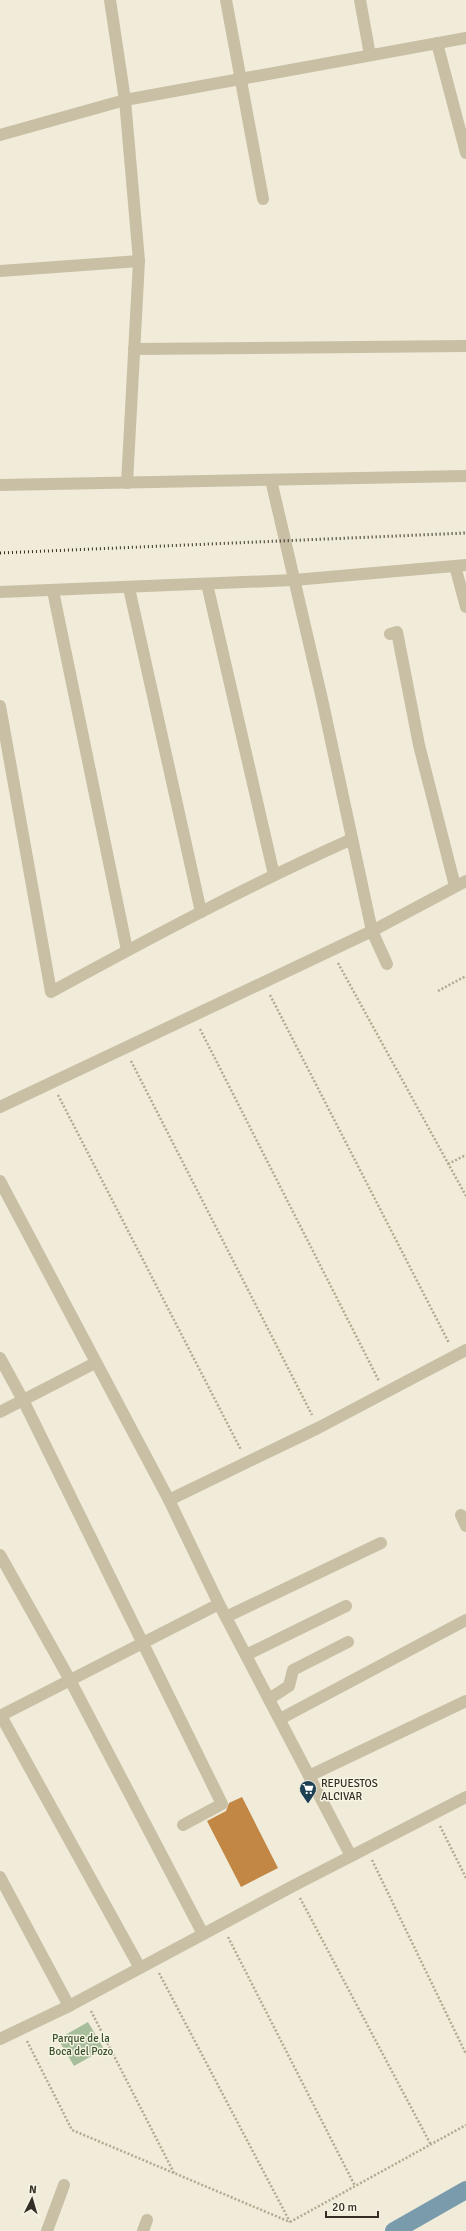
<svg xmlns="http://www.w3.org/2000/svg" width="466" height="2231" font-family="Signika,sans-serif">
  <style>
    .green { fill: #a7be9a }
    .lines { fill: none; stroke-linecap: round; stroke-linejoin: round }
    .canal { stroke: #799bac; stroke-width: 18 }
    .building { fill: #c28745 }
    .path { stroke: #b3a990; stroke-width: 2.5; stroke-dasharray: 2 2; stroke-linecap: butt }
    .minor { stroke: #c8bfa5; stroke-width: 12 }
    .rail { stroke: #342e26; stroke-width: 3; stroke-dasharray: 1 3; stroke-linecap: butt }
    .labels { text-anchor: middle; stroke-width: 3; stroke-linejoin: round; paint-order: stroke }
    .poi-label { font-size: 11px; fill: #342e26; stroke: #f8f5e5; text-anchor: start }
    .park-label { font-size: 11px; fill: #38512b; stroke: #f8f5e5 }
  </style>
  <rect width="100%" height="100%" fill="#f0ecd9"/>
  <path class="green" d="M88,2022L104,2049L74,2066L58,2039Z"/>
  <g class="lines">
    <path class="canal" d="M394,2231L466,2190"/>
  </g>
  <path class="building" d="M242,1797L278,1868L241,1887L207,1821L226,1811L229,1803Z"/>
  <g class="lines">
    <g class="path">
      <path d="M338,963L466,1196"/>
      <path d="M438,991L466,976"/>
      <path d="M270,995L449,1343"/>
      <path d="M200,1029L379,1381"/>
      <path d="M131,1061L312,1415"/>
      <path d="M58,1095L241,1450"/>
      <path d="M448,1164L466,1155"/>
      <path d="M440,1826L466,1878"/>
      <path d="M372,1860L466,2054"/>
      <path d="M300,1898L431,2145"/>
      <path d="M228,1937L355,2186"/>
      <path d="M159,1973L290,2222"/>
      <path d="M91,2011L174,2173"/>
      <path d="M27,2041L72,2130L290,2222"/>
      <path d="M290,2222L466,2125"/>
    </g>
    <g class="minor">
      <path d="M110,0L125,100L139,261L127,483"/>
      <path d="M226,0L263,199"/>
      <path d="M360,0L370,55"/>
      <path d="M437,43L466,153"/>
      <path d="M0,135L125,100L466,38"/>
      <path d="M0,271L139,261"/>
      <path d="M134,349L466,346"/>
      <path d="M271,480L322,699L372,931L387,964"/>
      <path d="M0,485L466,476"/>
      <path d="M455,566L466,607"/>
      <path d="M207,584L274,875"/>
      <path d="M129,588L201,912"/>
      <path d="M53,591L127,950"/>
      <path d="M0,592L294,580L466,565"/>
      <path d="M390,634L397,632L419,745L455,886"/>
      <path d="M0,706L51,992C150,938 249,885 352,839"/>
      <path d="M0,1107L372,931L466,881"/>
      <path d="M0,1181L169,1500L219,1604L351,1856"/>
      <path d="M0,1358L23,1400L222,1804L183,1825"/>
      <path d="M0,1412L95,1363"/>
      <path d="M169,1500L318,1428L466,1350"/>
      <path d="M461,1515L466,1526"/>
      <path d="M0,1555L70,1680L203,1934"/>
      <path d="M226,1617L381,1543"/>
      <path d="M246,1655L346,1606"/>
      <path d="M269,1699L289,1686L293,1670L348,1642"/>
      <path d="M0,1716L219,1604"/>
      <path d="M1,1716L140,1968"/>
      <path d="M280,1719L466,1620"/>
      <path d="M309,1776L466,1701"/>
      <path d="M0,1877L69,2006"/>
      <path d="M0,2039L69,2006L293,1886L466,1797"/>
      <path d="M47,2231L64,2185"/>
      <path d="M143,2231L147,2220"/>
    </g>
    <path class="rail" d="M0,553L466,533"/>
  </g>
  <defs>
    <symbol id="supermarket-pin" viewBox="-11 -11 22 30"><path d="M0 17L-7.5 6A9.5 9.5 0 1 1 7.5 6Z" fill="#1d4054" stroke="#f8f5e5"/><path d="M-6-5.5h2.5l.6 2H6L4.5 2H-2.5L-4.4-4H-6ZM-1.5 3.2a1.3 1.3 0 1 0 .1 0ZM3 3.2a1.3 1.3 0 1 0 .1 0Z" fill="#fff"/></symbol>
  </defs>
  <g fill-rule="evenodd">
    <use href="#supermarket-pin" x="298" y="1779" width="20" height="27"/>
  </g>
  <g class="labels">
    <g class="poi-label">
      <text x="321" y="1787">REPUESTOS<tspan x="321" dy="13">ALCIVAR</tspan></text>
    </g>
    <g class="park-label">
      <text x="81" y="2042">Parque de la<tspan x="81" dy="13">Boca del Pozo</tspan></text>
    </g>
  </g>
  <g transform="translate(32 2199) rotate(5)" stroke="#f8f5e5" stroke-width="3" paint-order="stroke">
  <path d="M0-3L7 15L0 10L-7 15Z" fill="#342e26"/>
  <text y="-6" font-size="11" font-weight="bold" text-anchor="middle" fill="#342e26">N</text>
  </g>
  <path d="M326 2211v6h52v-6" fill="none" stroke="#342e26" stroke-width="2"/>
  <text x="332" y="2211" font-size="12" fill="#342e26" stroke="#f8f5e5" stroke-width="3" paint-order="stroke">20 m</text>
</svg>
